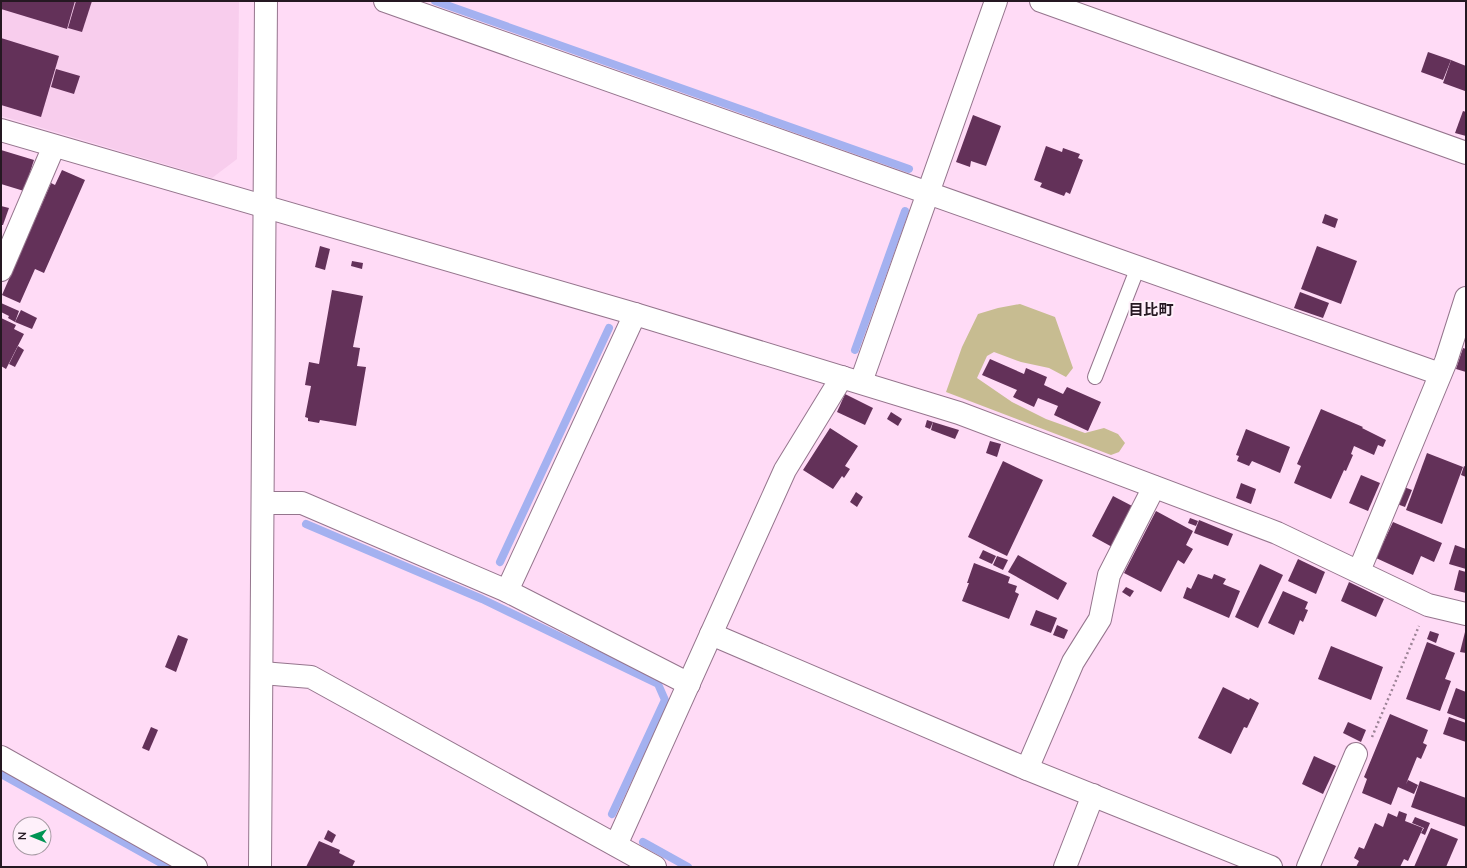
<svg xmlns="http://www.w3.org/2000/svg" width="1467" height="868" font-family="Lato,'Noto Sans JP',sans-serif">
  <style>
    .built { fill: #f8cded }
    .green { fill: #c7bc91 }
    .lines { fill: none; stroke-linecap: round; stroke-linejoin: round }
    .stream { stroke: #a4b1f0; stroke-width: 8 }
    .building { fill: #633159 }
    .service-casing { stroke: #95758d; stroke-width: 16 }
    .minor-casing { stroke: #95758d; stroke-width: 24 }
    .tertiary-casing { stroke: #95758d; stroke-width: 24 }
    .path { stroke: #9c8396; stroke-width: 2.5; stroke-dasharray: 2 3; stroke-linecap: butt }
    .service { stroke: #fff; stroke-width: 14 }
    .minor { stroke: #fff; stroke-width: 22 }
    .tertiary { stroke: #fff; stroke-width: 22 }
    .labels { text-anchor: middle; stroke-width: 4; stroke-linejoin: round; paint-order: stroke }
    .quarter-label { font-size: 15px; font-weight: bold; fill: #251822; stroke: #fef0fa }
  </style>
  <rect width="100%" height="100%" fill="#ffdbf6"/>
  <path class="built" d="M1,1H239L237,159L212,178L1,116Z"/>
  <path class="green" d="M1020,304L1055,317L1073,368L1066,377L1049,368L1021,362L994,352L987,356L977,378L1012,402L1046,419L1085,433L1104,428L1118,434L1125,443L1119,452L1111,455L946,392L962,347L978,314L998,308Z"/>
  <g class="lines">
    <g class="stream">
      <path d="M435,1L909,169"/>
      <path d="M855,350L905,211"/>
      <path d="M306,524L482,599L658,684L665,700L612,814"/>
      <path d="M500,562L609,328"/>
      <path d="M1,774L168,867"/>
      <path d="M643,842L688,867"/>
    </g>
  </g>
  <g class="building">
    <path d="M1,1H75L67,29L1,9Z"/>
    <path d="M76,1H92L82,32L68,28Z"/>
    <path d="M1,38L59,56L41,117L1,105Z"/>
    <path d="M1428,52L1451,60L1443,80L1421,72Z"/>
    <path d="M1451,60L1466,66L1465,91L1443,83Z"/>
    <path d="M56,69L80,76L74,94L51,87Z"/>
    <path d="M1463,111L1466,112V136L1455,133Z"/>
    <path d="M973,115L1001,126L986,166L971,161L970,167L956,162Z"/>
    <path d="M1046,146L1062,152L1063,148L1080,154L1078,158L1083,160L1070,194L1066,192L1064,196L1040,187L1042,183L1034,180Z"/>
    <path d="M1,150L34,160L24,191L1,184Z"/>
    <path d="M62,170L85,180L44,273L35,269L20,303L2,295L51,183L55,185Z"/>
    <path d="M1,206L9,208L3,225H1Z"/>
    <path d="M1325,214L1338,219L1335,228L1322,223Z"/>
    <path d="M320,246L330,249L325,270L315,267Z"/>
    <path d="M1317,246L1357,261L1341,304L1301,289Z"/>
    <path d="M352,261L363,263L362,269L351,266Z"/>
    <path d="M332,290L363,296L353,347L360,348L357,366L366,367L356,426L320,420L319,423L308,421V418L305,417L311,386L305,385L309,362L319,364Z"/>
    <path d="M1300,292L1329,303L1323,318L1294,308Z"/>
    <path d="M1,303L19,311L15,322L8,318L9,316L1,312Z"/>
    <path d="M21,310L37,318L32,329L15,322Z"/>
    <path d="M1,318L16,325L14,329L24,334L6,369L1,366Z"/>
    <path d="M18,346L24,350L15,367L9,364Z"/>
    <path d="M1463,348L1466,349V372L1456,369Z"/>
    <path d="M990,359L1024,374L1026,368L1047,377L1044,385L1063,394L1067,387L1101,402L1088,431L1054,415L1058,406L1038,398L1034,407L1013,397L1017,390L982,375Z"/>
    <path d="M845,394L873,408L865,425L837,412Z"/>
    <path d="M1321,409L1363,427L1362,428L1386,440L1383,447L1378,445L1374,455L1354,446L1351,454L1353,455L1346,471L1344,470L1331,499L1294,483L1301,466L1297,464Z"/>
    <path d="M891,412L902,419L898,426L887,419Z"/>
    <path d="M927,420L933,422L930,429L925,427Z"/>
    <path d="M933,422L959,430L955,439L931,430Z"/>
    <path d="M830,428L858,446L845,466L850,469L844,478L842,476L833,489L803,470Z"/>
    <path d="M1246,429L1290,447L1280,473L1252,461L1249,466L1237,461L1239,456L1236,455Z"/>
    <path d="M990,441L1001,444L997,457L986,453Z"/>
    <path d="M1427,453L1463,467L1442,524L1406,510Z"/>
    <path d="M1003,461L1043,480L1007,556L968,537Z"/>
    <path d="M1464,466L1466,467V477L1461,475Z"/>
    <path d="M1361,475L1380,483L1368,511L1349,503Z"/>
    <path d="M1241,483L1256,489L1251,504L1236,498Z"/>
    <path d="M1404,487L1412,490L1405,507L1397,504Z"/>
    <path d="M856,492L863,497L857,507L850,502Z"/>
    <path d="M1113,496L1136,508L1114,548L1092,536Z"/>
    <path d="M1156,511L1193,531L1186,545L1193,549L1184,564L1178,560L1161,592L1124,573Z"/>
    <path d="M1190,518L1198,521L1196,526L1188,523Z"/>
    <path d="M1199,520L1233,534L1228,546L1194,533Z"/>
    <path d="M1393,522L1442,543L1434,562L1421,556L1413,575L1376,558Z"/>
    <path d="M1455,545L1466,549V569L1449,564Z"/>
    <path d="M983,550L996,556L992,564L979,558Z"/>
    <path d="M1018,555L1067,583L1058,600L1008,572Z"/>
    <path d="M997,556L1008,560L1003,570L993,565Z"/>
    <path d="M1298,559L1325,572L1316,594L1288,581Z"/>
    <path d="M974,563L1010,577L1008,583L1017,586L1015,592L1019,594L1009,619L962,601L969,583H967Z"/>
    <path d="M1260,564L1283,575L1258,628L1235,617Z"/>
    <path d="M1459,570L1466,572V593L1454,590Z"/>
    <path d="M1198,574L1212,579L1214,574L1226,579L1223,584L1240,591L1229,618L1183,598L1187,587L1191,589Z"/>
    <path d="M1349,582L1384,599L1376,617L1341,601Z"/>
    <path d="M1126,587L1134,591L1130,597L1122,592Z"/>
    <path d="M1283,591L1308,602L1305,609L1308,610L1303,622L1300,620L1294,635L1268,623Z"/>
    <path d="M1036,610L1057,618L1051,633L1030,625Z"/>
    <path d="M1057,625L1068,630L1064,639L1053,635Z"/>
    <path d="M1466,628V653L1460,652Z"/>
    <path d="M1430,631L1439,634L1436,643L1427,639Z"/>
    <path d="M178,635L188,639L176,672L165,667Z"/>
    <path d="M1427,642L1455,653L1445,679L1451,681L1440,711L1406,699Z"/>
    <path d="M1331,646L1383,667L1371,700L1318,679Z"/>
    <path d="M1223,687L1249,700L1250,698L1259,703L1247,728L1244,727L1231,754L1198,738Z"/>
    <path d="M1456,688L1466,692V720L1447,713Z"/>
    <path d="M1390,714L1428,730L1423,743L1427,745L1421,759L1417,757L1406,784L1408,780L1418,785L1414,794L1398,787L1391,805L1362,793L1367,779L1364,777Z"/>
    <path d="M1449,717L1466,723V742L1443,734Z"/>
    <path d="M1348,722L1366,730L1361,742L1343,733Z"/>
    <path d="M151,727L158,730L149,751L142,748Z"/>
    <path d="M1314,756L1336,766L1323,794L1302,784Z"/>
    <path d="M1420,781L1466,798V827L1411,807Z"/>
    <path d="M1399,811L1407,814L1405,821L1423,828L1408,861L1404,859L1400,867H1356L1359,861L1354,858L1359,847L1364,849L1375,823L1383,827L1388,813L1397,817Z"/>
    <path d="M1415,817L1430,823L1425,835L1421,833L1424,828L1412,823Z"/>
    <path d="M1431,828L1458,839L1446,867H1414Z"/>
    <path d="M328,830L336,835L332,843L324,839Z"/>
    <path d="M319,841L340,850L339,853L355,861L352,867H306Z"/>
  </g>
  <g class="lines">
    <defs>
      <path id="service" d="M1095,377L1138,267"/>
      <g id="minor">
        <path d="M385,1L1440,374"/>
        <path d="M1041,1L1466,153"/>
        <path d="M1,130L635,314L959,413L1277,533L1428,605L1466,614"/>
        <path d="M1,270L54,146"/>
        <path d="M861,382L996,1"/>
        <path d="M263,503H302L507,591L689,684"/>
        <path d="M1359,571L1446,361L1466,298"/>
        <path d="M507,591L635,314"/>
        <path d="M711,634L1027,769L1271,867"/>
        <path d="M262,673L311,677L655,867"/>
        <path d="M1,757L196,867"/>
        <path d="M1027,769L1073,662L1100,619L1109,575L1154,487"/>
        <path d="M616,845L785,470L842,377"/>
        <path d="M1065,867L1093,795"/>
        <path d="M1308,867L1356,754"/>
      </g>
      <path id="tertiary" d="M260,867L266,1"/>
    </defs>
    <use href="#service" class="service-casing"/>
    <use href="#minor" class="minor-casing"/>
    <use href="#tertiary" class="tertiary-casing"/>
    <path class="path" d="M1372,737L1419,626"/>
    <use href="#service" class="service"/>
    <use href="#minor" class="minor"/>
    <use href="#tertiary" class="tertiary"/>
  </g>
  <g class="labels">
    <g class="quarter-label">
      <text x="1151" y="315">目比町</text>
    </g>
  </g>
  <rect width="1467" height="868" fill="none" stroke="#251822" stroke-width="4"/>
  <g transform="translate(32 836) rotate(271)"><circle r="19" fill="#fef0fa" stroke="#a79aa4"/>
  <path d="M0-3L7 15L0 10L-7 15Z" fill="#009454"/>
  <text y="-6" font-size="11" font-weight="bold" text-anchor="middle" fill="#251822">N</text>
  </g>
</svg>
